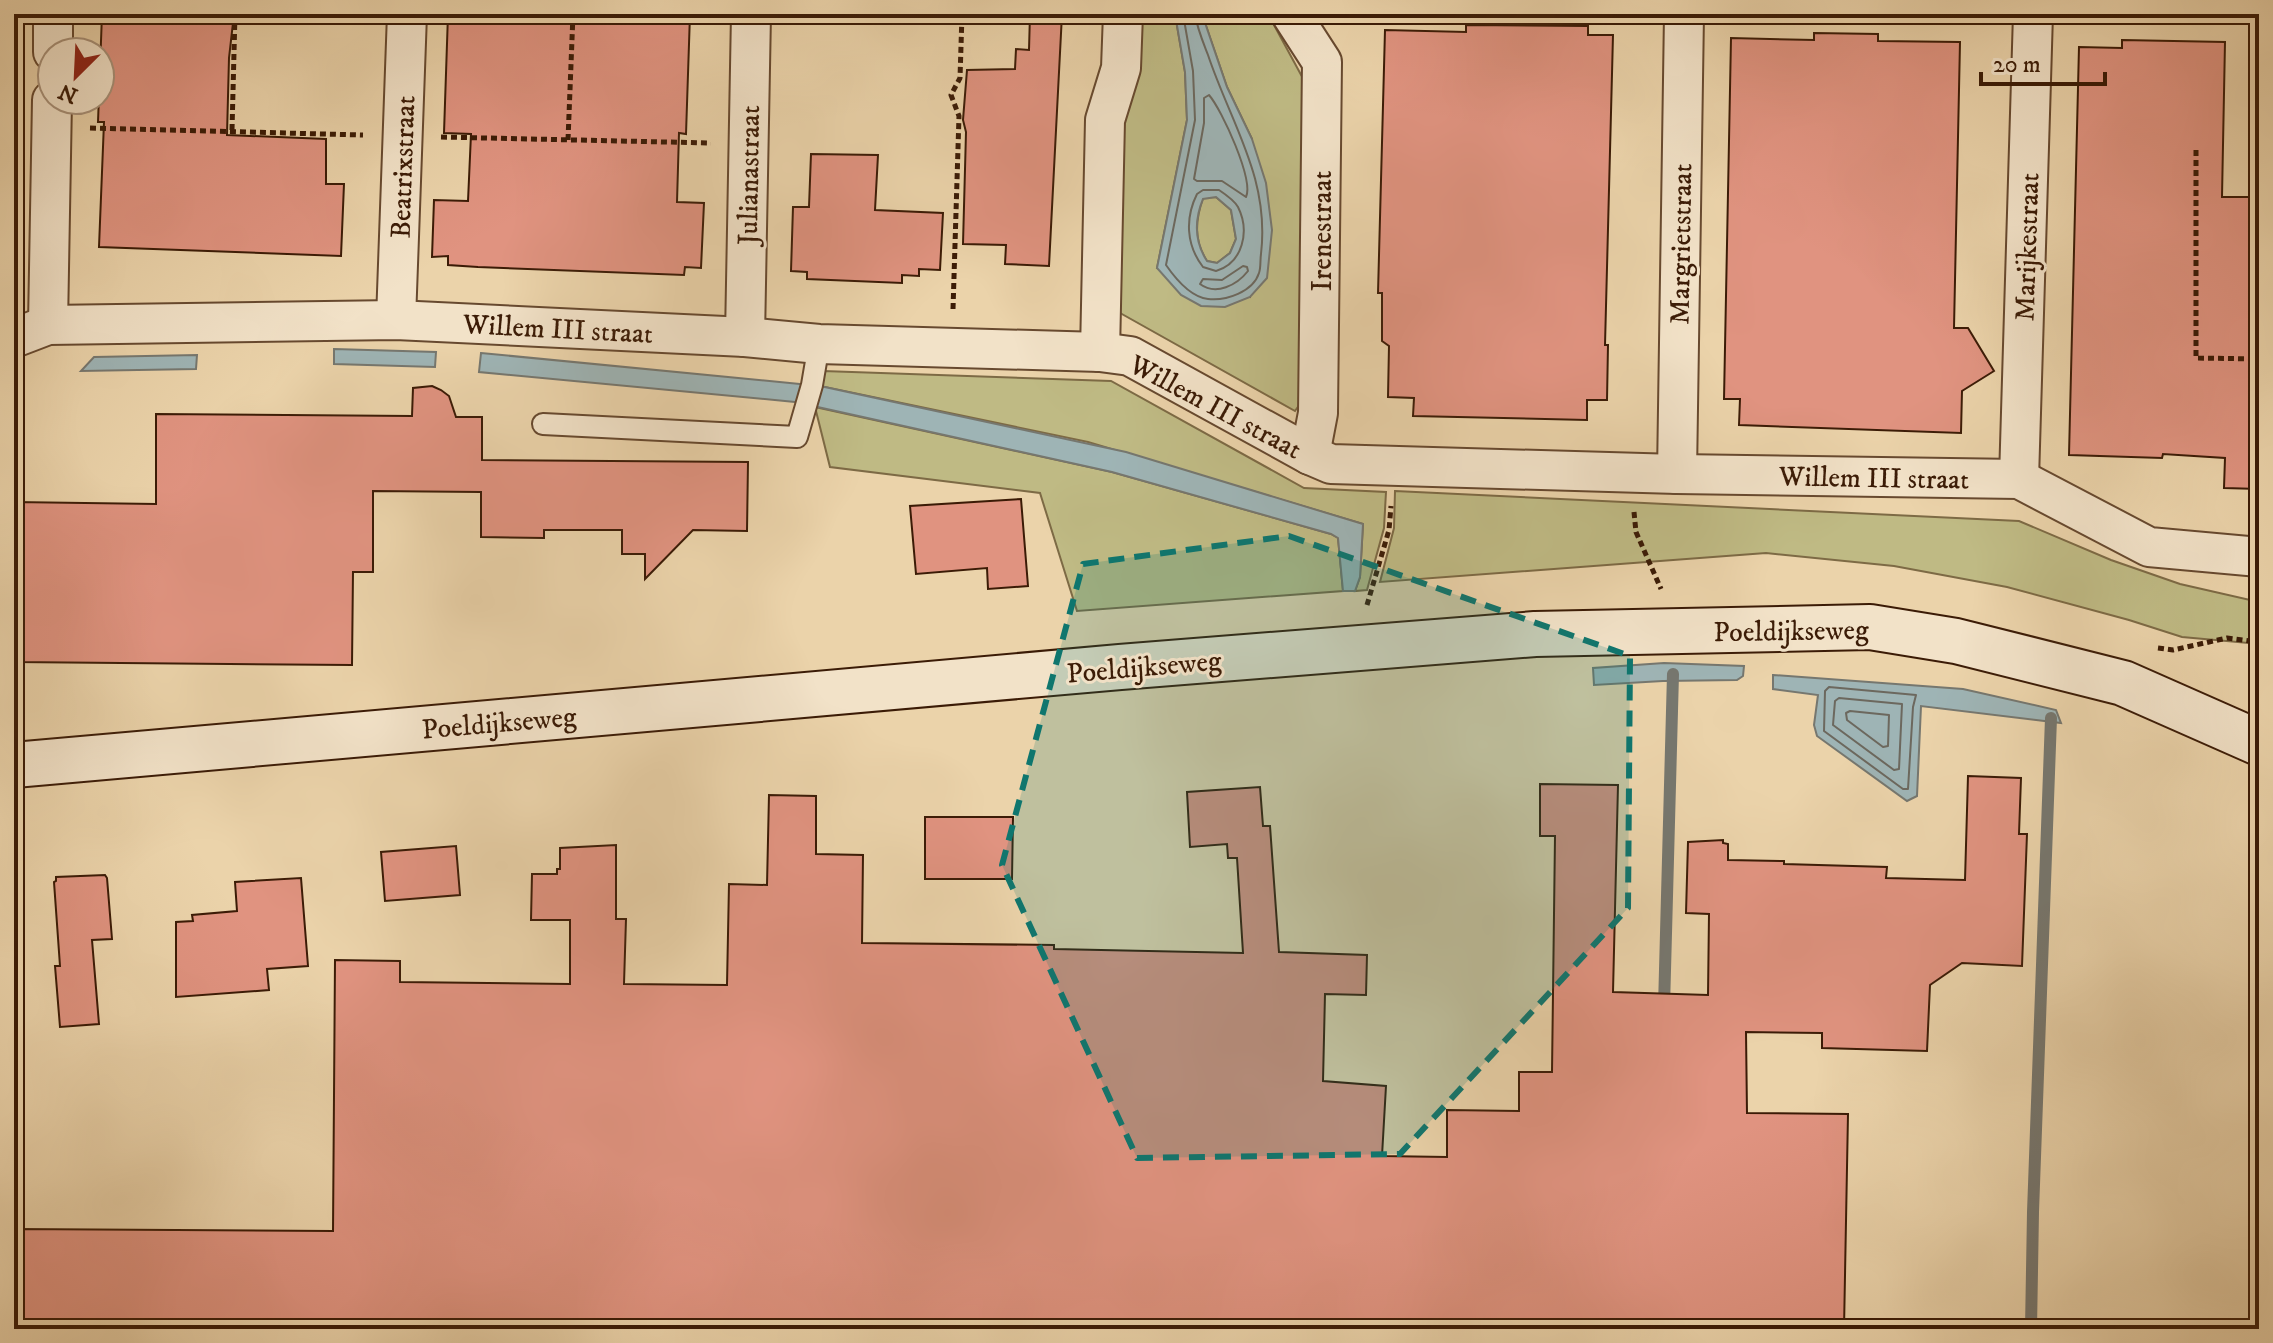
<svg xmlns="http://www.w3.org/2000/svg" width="2273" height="1343" font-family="'IM FELL DW Pica',serif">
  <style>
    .green { fill: #bfba84; stroke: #7d6a45; stroke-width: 2 }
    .water { fill: #9eb4b5; stroke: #76776f; stroke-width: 2; fill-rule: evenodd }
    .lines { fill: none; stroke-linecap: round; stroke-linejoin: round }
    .shore { stroke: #6c685e; stroke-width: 2 }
    .stream { stroke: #76776f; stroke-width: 12 }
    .building { fill: #e09380; stroke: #3b1b06; stroke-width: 2 }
    .lane-casing { stroke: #67492f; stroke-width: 24 }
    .street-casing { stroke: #67492f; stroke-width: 42 }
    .secondary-casing { stroke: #3b1b06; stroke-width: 48 }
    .path { stroke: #3b1b06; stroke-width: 5; stroke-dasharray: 6 4; stroke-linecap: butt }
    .lane { stroke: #f2e2c8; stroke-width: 20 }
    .street { stroke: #f2e2c8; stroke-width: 38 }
    .secondary { stroke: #f2e2c8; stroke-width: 44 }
    .marked { fill: #0f766e; fill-opacity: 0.2; stroke: #0f766e; stroke-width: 6; stroke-dasharray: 16 10; stroke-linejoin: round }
    .labels { text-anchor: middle; stroke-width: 6; stroke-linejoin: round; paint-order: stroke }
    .street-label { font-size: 28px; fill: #3b1b06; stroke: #f2e2c8 }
  </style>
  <rect width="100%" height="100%" fill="#ebd3aa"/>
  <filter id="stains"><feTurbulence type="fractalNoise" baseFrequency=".0025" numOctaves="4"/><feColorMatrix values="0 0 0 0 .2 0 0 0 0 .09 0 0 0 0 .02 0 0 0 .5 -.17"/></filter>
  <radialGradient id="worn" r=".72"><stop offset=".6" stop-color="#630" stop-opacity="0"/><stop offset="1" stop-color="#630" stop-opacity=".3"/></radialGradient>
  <g class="green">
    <path d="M1138,14H1175L1185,72L1187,120L1157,268L1250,297L1252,139L1227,87L1202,14H1268L1312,95L1309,391L1295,411L1113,309L1124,116Z"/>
    <path d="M1216,197L1231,210L1236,239L1230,253L1217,263L1207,261C1194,241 1195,221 1203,198Z"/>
    <path d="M823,371L1111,381L1304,488L1386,492L1384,528L1367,590L1355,591L1360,577L1363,524L1088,442L820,386Z"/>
    <path d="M815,407L1112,472L1331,534L1338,538L1343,591L1077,611L1040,493L830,467Z"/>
    <path d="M1395,491L2019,521L2111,560L2180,584L2259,602V644L2182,637L2129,620L2007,587L1894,566L1766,553L1380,582L1394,528Z"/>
  </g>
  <g class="water">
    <path d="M1175,14H1202L1227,87L1252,139L1266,183L1272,230L1267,278L1250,297L1225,307L1201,306L1181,295L1157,268L1187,120L1185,72ZM1216,197L1231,210L1236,239L1230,253L1217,263L1207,261C1194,241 1194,221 1203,199Z"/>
    <path d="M334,349L436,352L435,367L334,364Z"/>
    <path d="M481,353L820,386L1126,452L1363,524L1360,577L1355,591H1343L1338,538L1331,534L1112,472L795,402L479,372Z"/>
    <path d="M197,355L196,369L81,371L94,357Z"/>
    <path d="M1664,663L1744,666L1743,676L1737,680L1663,681L1594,685L1593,668Z"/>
    <path d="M1773,675L1963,689L2056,710L2061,723L1921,706L1917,796L1907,801L1817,736L1814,725L1818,695L1773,689Z"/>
  </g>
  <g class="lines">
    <g class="shore">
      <path d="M1183,14L1193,71L1195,120L1166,265C1175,278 1190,297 1208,299C1226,301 1253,292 1259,273C1261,268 1260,260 1261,254C1270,178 1231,124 1208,55C1203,42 1197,28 1195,14"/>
      <path d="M1209,95C1222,110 1254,180 1246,197L1222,181H1197L1194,179L1204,123V98Z"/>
      <path d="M1219,190C1225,194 1234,200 1238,207C1250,231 1243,263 1216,271L1203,267C1186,245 1185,218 1197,194L1203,190Z"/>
      <path d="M1243,266L1247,267L1248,271C1237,285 1216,296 1200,284L1203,279L1222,280Z"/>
      <path d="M1829,687L1916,695L1913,707L1908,789H1903L1824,731L1825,691Z"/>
      <path d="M1839,698L1902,704L1899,769L1894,770L1833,725L1835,701Z"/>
      <path d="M1850,711L1889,715L1888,746L1883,747L1847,720L1846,713Z"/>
    </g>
    <g class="stream">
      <path d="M1664,1007L1673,674"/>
      <path d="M2031,1329L2033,1212L2051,718"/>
    </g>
  </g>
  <g class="building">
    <path d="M102,14H234L229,58L227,135L326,139V184H344L341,256L99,247L104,122H98Z"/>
    <path d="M448,14H690L686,134L679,133L677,202L704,203L701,268L685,267L684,275L478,267L448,265V256L432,257L434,200L468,201L471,134L444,133Z"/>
    <path d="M1030,14H1062L1049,266L1005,264L1006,245L963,244L966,132L963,120L967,70L1015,69L1016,49L1029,50Z"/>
    <path d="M1466,25L1588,26V35H1613L1605,345H1608L1607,400H1587V420L1413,416L1414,398L1388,397L1389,346L1382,341V293H1378L1385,30L1466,32Z"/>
    <path d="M1814,33L1878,34V41L1960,42L1954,328H1968L1994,371L1962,391L1961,433L1739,425L1740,399H1724L1731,38L1814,40Z"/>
    <path d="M2122,40L2225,42L2222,197H2259V489L2224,488L2225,458L2163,454L2162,458L2069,455L2079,47L2122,48Z"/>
    <path d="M811,154L878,155L875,210L943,213L940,270L919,269V276L902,275V283L807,279V272L791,271L793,207H809Z"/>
    <path d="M432,386L441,390L449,396L456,417H482V460L748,462L747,531L693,530L645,579V554H622V530H544V538L481,537V492L373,491V572H353L352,665L14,662V502L156,504V414L412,416L413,388Z"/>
    <path d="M1021,499L1028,586L988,589L987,568L916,574L910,506Z"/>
    <path d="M1968,776L2021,778L2019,834H2027L2022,966L1962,963L1930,985L1927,1051L1822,1048V1033L1746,1032L1747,1113L1848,1114L1844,1329H14V1229L333,1231L335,960L400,961V982L570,984V920H531L532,874H557V869H560V848L616,845V919H626L624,984L727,985L729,884L767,885L769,795L816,796V854L863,855L862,943L1054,945V949L1243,953L1237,858H1228L1227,844L1190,847L1187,792L1260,787L1263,826H1270L1279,952L1367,955L1366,995L1325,994L1323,1081L1386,1086L1382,1156L1447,1157V1110L1519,1111V1072H1552L1555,836H1540V784L1618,785L1613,992L1708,995L1709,914L1686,913L1688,842L1723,840V843L1728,844V860L1784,861V864L1887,867L1886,878L1965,880Z"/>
    <path d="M925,817H1013L1012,879H925Z"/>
    <path d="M456,846L460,895L385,901L381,852Z"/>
    <path d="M105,875L107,878L112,939L92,940L99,1024L60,1027L55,966H60L54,882L56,881V877Z"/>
    <path d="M301,878L308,966L267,969L269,990L176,997V922L193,921L192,915L237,911L235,882Z"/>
  </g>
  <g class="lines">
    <defs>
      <g id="lane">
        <path d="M543,424L797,437L812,385L819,344"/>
        <path d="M2258,1329L2259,1324"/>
      </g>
      <g id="street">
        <path d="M1291,14L1322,62L1318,413L1310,455"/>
        <path d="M53,52V14"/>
        <path d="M396,320L407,14"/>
        <path d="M48,325L52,100"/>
        <path d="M745,337L751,14"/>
        <path d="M14,338L48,325L396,320L745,337L819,344L1100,352L1130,356L1310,455L1331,464L1677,474L2019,479L2149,547L2259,557"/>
        <path d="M1100,352L1105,120L1121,68L1123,14"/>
        <path d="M1677,474L1684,14"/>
        <path d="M2019,479L2033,14"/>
      </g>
      <path id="secondary" d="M14,765L1120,667L1535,634L1870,627L1956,641L2123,683L2259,743"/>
    </defs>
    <use href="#lane" class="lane-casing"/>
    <use href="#street" class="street-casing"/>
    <use href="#secondary" class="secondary-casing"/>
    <g class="path">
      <path d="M90,128L363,135"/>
      <path d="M232,130L235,14"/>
      <path d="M441,137L711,143"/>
      <path d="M568,140L573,14"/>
      <path d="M2196,150V358L2259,359"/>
      <path d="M953,309L959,116L951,95L960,78L962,14"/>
      <path d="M1634,512L1636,532L1661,589"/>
      <path d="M1367,605L1389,530L1391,506"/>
      <path d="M2158,648L2173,650L2227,638L2259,642"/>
    </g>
    <use href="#lane" class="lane"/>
    <use href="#street" class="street"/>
    <use href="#secondary" class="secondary"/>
  </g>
  <path class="marked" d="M1289,536L1630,656L1628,908L1400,1154L1137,1158L1002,865L1083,564Z"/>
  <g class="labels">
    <g class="street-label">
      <text transform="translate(402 167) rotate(-88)" y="10">Beatrixstraat</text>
      <text transform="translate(748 175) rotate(-89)" y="10">Julianastraat</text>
      <text transform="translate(1321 231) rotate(-90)" y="10">Irenestraat</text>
      <text transform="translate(1680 244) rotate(-89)" y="10">Margrietstraat</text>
      <text transform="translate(2026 247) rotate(-88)" y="10">Marijkestraat</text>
      <text transform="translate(558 328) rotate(3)" y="10">Willem III straat</text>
      <text transform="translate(1216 406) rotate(28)" y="10">Willem III straat</text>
      <text transform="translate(1874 477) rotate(1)" y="10">Willem III straat</text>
      <text transform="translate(1791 630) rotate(-1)" y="10">Poeldijkseweg</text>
      <text transform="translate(1144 666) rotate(-5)" y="10">Poeldijkseweg</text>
      <text transform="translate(499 722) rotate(-5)" y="10">Poeldijkseweg</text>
    </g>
  </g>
  <rect width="2273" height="1343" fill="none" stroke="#ebd3aa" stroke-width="48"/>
  <rect x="16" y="16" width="2241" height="1311" fill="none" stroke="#3b1b06" stroke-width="4"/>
  <rect x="24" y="24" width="2225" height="1295" fill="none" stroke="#3b1b06" stroke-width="2"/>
  <g transform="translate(76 76) rotate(204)"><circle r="38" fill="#f2e2c8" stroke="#a9927a" stroke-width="2"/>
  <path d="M0-6L14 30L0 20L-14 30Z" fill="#8f2418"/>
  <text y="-12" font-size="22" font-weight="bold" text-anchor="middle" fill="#3b1b06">N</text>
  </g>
  <path d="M1981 72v12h124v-12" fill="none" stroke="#3b1b06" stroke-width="4"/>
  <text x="1993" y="72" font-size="24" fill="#3b1b06" stroke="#f2e2c8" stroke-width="6" paint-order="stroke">20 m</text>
  <rect width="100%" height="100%" filter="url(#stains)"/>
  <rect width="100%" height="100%" fill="url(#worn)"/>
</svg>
